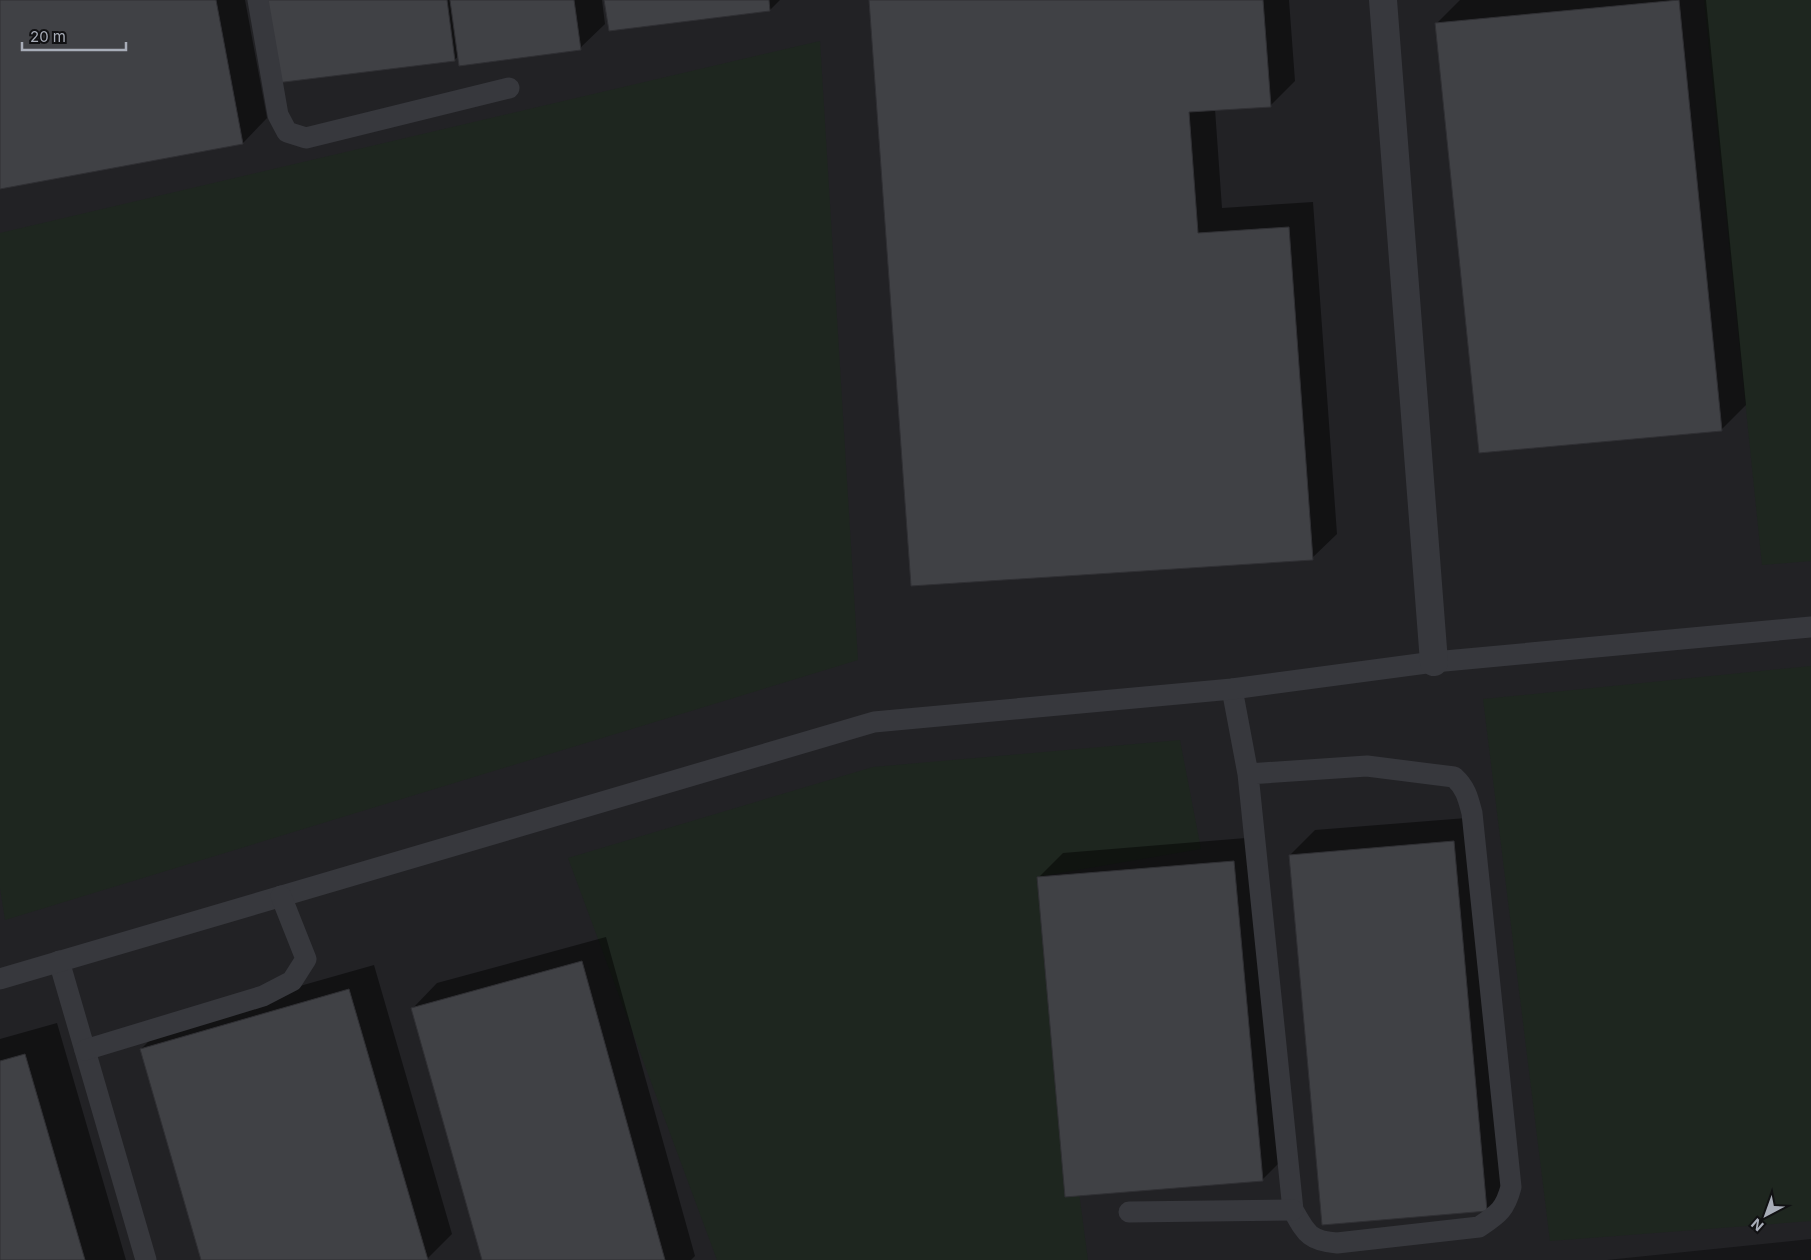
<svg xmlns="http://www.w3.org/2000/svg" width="1811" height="1260" font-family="Inter,sans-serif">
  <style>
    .built { fill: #222225 }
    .green { fill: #1e261f }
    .shadow { fill: #0007 }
    .building { fill: #404145; stroke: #303034 }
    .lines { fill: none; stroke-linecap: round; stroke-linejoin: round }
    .service { stroke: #37383d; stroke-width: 21 }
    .minor { stroke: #37383d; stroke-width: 28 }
  </style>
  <rect width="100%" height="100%" fill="#161618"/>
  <path class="built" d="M0,0H1811V1239L1607,1260H0Z"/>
  <g class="green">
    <path d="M1704,0H1811V561L1762,565Z"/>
    <path d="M820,41L858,660L5,920L0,888V233Z"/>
    <path d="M1811,666V1221L1550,1241L1483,699Z"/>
    <path d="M1180,740L1201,849L1037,877L1088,1260H717L568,858L873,767Z"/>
  </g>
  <g class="shadow">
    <path d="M0,0H245L267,118L243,143L0,188Z"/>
    <path d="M266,0H602L605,24L580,48L459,56L454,60Z"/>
    <path d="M606,0H780L770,10Z"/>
    <path d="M870,0H1289L1295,81L1270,106L1215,109L1222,208L1313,202L1337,534L1312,558Z"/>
    <path d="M1460,0H1706L1746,405L1722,429L1437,23Z"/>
    <path d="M1479,817L1511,1185L1487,1210L1290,855L1315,830Z"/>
    <path d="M1258,837L1287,1155L1262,1180L1038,878L1063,853Z"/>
    <path d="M606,937L695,1256L691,1260H483L413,1008L437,983Z"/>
    <path d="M374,965L452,1234L427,1259L422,1260H202L141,1049L166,1024Z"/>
    <path d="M57,1023L126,1260H0V1039Z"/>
  </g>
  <g class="building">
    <path d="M0,0H216L243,144L0,189Z"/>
    <path d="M265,0H447L455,61L276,83Z"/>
    <path d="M450,0H574L581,50L459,66Z"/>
    <path d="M604,0H769L770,11L609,31Z"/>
    <path d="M869,0H1263L1271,107L1189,112L1198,233L1289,227L1313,560L911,586Z"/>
    <path d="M1679,0L1722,431L1479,453L1435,23Z"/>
    <path d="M1454,841L1487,1211L1322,1225L1289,855Z"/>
    <path d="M1234,861L1263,1181L1065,1197L1037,877Z"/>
    <path d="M582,961L665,1260H482L411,1008Z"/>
    <path d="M349,989L428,1260H201L140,1049Z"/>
    <path d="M25,1054L85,1260H0V1061Z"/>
  </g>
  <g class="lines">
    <g class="service">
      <path d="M258,0L278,115L287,132L306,138L509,88"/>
      <path d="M1232,689L1248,774L1293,1210C1306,1233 1309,1241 1337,1243L1479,1227C1498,1214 1505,1210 1511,1187L1472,813C1468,798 1466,788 1454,777L1367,766L1248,774"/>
      <path d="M59,961L146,1260"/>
      <path d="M0,979L874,722L1232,689L1434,662L1811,627"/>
      <path d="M85,1050L263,996L292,981L306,959L281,896"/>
      <path d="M1129,1212L1293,1210"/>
    </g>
    <path class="minor" d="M1383,0L1434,662"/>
  </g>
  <g transform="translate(1766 1215) rotate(221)" stroke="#111113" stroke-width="4" paint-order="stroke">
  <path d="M0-4L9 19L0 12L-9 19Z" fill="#a8adb8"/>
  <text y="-8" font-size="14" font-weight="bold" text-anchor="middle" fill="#a8adb8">N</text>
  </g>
  <path d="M22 42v8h104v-8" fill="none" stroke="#a8adb8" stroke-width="2.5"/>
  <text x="30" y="42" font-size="15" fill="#a8adb8" stroke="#111113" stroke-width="4" paint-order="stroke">20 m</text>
</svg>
